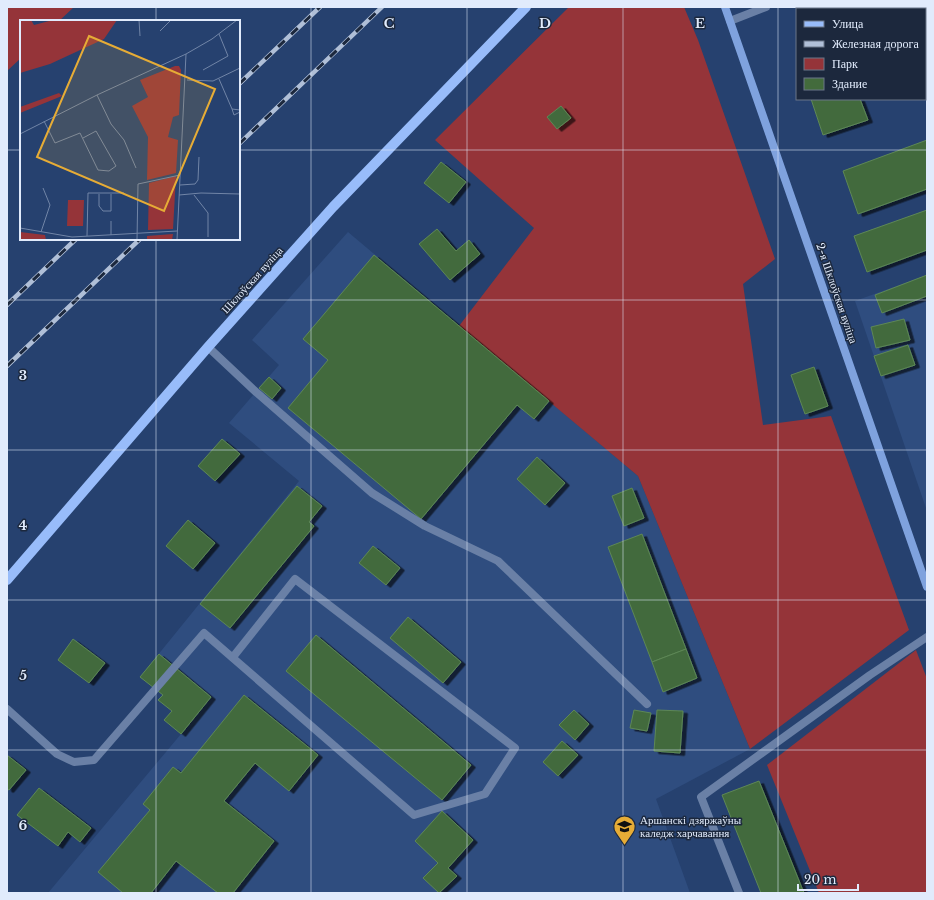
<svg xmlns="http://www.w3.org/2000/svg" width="934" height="900" font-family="'Libre Baskerville',serif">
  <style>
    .built { fill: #2f4d7f }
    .green { fill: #953439 }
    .building { fill: #436b3c; stroke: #5d8756; filter: url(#shadow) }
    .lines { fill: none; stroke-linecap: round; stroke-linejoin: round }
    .lane { stroke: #6a80a6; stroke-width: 8 }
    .secondary { stroke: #7fa2de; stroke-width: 8 }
    .primary { stroke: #98bcfa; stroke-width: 10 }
    .rail-casing { stroke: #b0bfd7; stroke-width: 4.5 }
    .rail { stroke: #1c283d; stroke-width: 3; stroke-dasharray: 9; stroke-linecap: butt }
    .grid { fill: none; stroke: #e1ebfc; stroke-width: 1; stroke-opacity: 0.55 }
    .labels { text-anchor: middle; stroke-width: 3; stroke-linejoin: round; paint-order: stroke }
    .street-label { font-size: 11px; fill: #e1ebfc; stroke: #1c283d }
    .poi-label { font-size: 11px; fill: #e1ebfc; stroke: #1c283d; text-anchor: start }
    .inset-road { fill: none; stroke: #7185a7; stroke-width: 1 }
    .view { fill: #e6ac36; fill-opacity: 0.15; stroke: #e6ac36; stroke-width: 2 }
    .inset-edge { fill: none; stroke: #e1ebfc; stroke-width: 2 }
    .grid-label { font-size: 13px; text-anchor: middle; font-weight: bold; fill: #e1ebfc; stroke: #1c283d; stroke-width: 3; stroke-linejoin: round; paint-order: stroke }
  </style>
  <defs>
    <filter id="shadow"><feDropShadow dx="4.5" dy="2.5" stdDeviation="0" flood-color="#0009"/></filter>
  </defs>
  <rect width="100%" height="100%" fill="#26416f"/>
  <g class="built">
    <path d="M348,232L638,476L750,749L656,799L690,893H48L181,734L164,720L172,711L158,700L162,695L140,677L299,481L229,423L279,365L252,340Z"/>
    <path d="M927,275V511L855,301Z"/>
  </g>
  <g class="green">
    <path d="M7,7H74L59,21H21V58L7,71Z"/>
    <path d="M569,7H684L698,40L775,259L743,284L763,425L831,416L909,630L750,749L638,476L459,326L534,228L435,140Z"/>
    <path d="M916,650L927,679V893H819L767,765Z"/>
  </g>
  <g class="building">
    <path d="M811,99H860L868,120L823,135Z"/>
    <path d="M561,106L571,118L557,129L547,117Z"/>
    <path d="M927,140V189L858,214L843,171Z"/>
    <path d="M441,162L466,182L449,203L424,183Z"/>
    <path d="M927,210V250L867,272L854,236Z"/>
    <path d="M437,229L456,251L469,240L480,254L450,280L419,244Z"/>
    <path d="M374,255L549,401L534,419L517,405L421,519L288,408L328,360L303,339Z"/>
    <path d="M927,275V296L882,313L875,295Z"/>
    <path d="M904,319L910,340L876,348L871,327Z"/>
    <path d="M908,345L915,365L881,376L874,356Z"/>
    <path d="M814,367L828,406L805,414L791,375Z"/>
    <path d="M269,377L281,388L272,399L259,388Z"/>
    <path d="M222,439L240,454L215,481L198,466Z"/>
    <path d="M537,457L565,483L545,505L517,479Z"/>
    <path d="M297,486L322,506L309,522L314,526L230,628L200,604Z"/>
    <path d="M632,488L644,518L624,526L612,496Z"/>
    <path d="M188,520L215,543L193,569L166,546Z"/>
    <path d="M642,534L686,649L652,662L608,547Z"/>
    <path d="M373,546L400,568L386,585L359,563Z"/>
    <path d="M408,617L461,662L443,683L390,638Z"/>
    <path d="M316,635L471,765L442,800L286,671Z"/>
    <path d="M73,639L105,663L89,683L58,660Z"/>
    <path d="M686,649L697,678L663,692L652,662Z"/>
    <path d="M159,654L211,697L181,734L164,720L172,711L158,700L163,695L140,677Z"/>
    <path d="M244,695L318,755L289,791L255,763L224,801L274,841L233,893H218L176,861L151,893H123L98,872L150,810L143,804L173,767L181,773Z"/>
    <path d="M574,710L589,724L575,740L559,725Z"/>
    <path d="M634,710L651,713L647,731L630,728Z"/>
    <path d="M657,710L683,711L680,753L654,751Z"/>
    <path d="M562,741L578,755L558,776L543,762Z"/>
    <path d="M7,755L26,770L9,790L7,789Z"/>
    <path d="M759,781L804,893H761L722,795Z"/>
    <path d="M39,788L91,828L80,842L68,832L58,846L17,815Z"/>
    <path d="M442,811L473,840L448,868L457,876L439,893L423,878L438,863L415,841Z"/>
  </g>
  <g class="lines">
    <g class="lane">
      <path d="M730,21L766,7"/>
      <path d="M208,347L256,392L372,493L425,526L498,561L647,704"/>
      <path d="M7,709L57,754L74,762L94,760L204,633L414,815L485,794L515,748L295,579L233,657"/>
      <path d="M739,893L701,797L870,675L927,637"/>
    </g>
    <path class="secondary" d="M725,7L927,587"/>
    <path class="primary" d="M7,580L208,347L333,207L526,7"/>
    <defs>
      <g id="rail">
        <path d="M239,84L320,7"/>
        <path d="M239,144L382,7"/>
        <path d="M7,305L76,239"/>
        <path d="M7,366L140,239"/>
      </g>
    </defs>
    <use href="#rail" class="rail-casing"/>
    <use href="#rail" class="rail"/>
  </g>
  <path class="grid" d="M156,7V21M311,7V893M467,7V893M623,7V893M778,7V893M7,150H21M239,150H927M156,239V893M7,300H927M7,450H927M7,600H927M7,750H927"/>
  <defs>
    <symbol id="university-pin" viewBox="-11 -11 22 30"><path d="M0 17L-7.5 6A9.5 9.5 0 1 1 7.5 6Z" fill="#e6ac36" stroke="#1c283d"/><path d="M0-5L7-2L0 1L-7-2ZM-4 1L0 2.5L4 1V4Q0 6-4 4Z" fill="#111"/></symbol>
  </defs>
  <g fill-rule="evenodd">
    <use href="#university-pin" x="612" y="814" width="25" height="34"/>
  </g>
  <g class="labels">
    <g class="street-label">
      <text transform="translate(252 280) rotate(-48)" y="4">Шклоўская вуліца</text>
      <text transform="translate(837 293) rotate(71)" y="4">2-я Шклоўская вуліца</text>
    </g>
    <g class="poi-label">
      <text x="640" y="824">Аршанскі дзяржаўны<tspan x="640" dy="13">каледж харчавання</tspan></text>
    </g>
  </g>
  <g transform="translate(20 20)">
    <rect width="220" height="220" fill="#26416f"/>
    <path d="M0,0H11L14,5L33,0H97L84,19L30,44L0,53ZM155,46H159L161,50L159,95L153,97L148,117L158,120L156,153L127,160L128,117L112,86L128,77L120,60ZM39,73L42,76L0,93V87ZM156,156L153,209L128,210L129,163ZM48,180H64L63,206H47ZM0,212L25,215L26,220H0ZM153,214L152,220H127V216Z" fill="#953439"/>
    <path class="inset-road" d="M119,0L120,16M140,11L151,0M183,50L208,36L199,14M199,59L212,89M167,60L193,61L220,48M77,75L91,104L104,120L116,148M220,90L212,89L214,95L220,92M24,101L35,123L60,113L78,150L89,151L96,146L76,111L63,118M0,114L77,75L166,34L192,19L217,0M160,165L175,164L178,160L179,137M79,174V186L83,191H91V174M159,175L181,173L220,174M174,175L188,193V217M0,208L52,217L157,211M21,212L30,185L23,168M91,215V201M67,216L68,173H104M117,220L118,164L160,155M157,220L166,34"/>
    <path class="view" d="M69,16L195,69L144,191L17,137Z"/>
    <rect width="220" height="220" class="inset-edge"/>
  </g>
  <g class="grid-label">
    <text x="389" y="28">C</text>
    <text x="545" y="28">D</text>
    <text x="700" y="28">E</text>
    <text x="23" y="380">3</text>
    <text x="23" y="530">4</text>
    <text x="23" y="680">5</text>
    <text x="23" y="830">6</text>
  </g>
  <rect width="934" height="900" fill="none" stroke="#e1ebfc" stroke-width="16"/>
  <rect x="796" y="8" width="130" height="92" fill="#1c283d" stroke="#6b7689"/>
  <rect x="804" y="21" width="20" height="6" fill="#98bcfa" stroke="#6b7689"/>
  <text x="832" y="28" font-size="12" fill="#e1ebfc">Улица</text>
  <rect x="804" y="41" width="20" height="6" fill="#b0bfd7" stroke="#6b7689"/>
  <text x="832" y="48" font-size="12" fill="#e1ebfc">Железная дорога</text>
  <rect x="804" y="58" width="20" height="12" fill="#953439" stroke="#6b7689"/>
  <text x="832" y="68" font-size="12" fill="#e1ebfc">Парк</text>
  <rect x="804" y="78" width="20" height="12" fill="#436b3c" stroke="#6b7689"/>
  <text x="832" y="88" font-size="12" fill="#e1ebfc">Здание</text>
  <path d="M798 884v6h60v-6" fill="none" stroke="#e1ebfc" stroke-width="2"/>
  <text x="804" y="884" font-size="12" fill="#e1ebfc" stroke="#1c283d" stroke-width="3" paint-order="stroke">20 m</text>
</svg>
